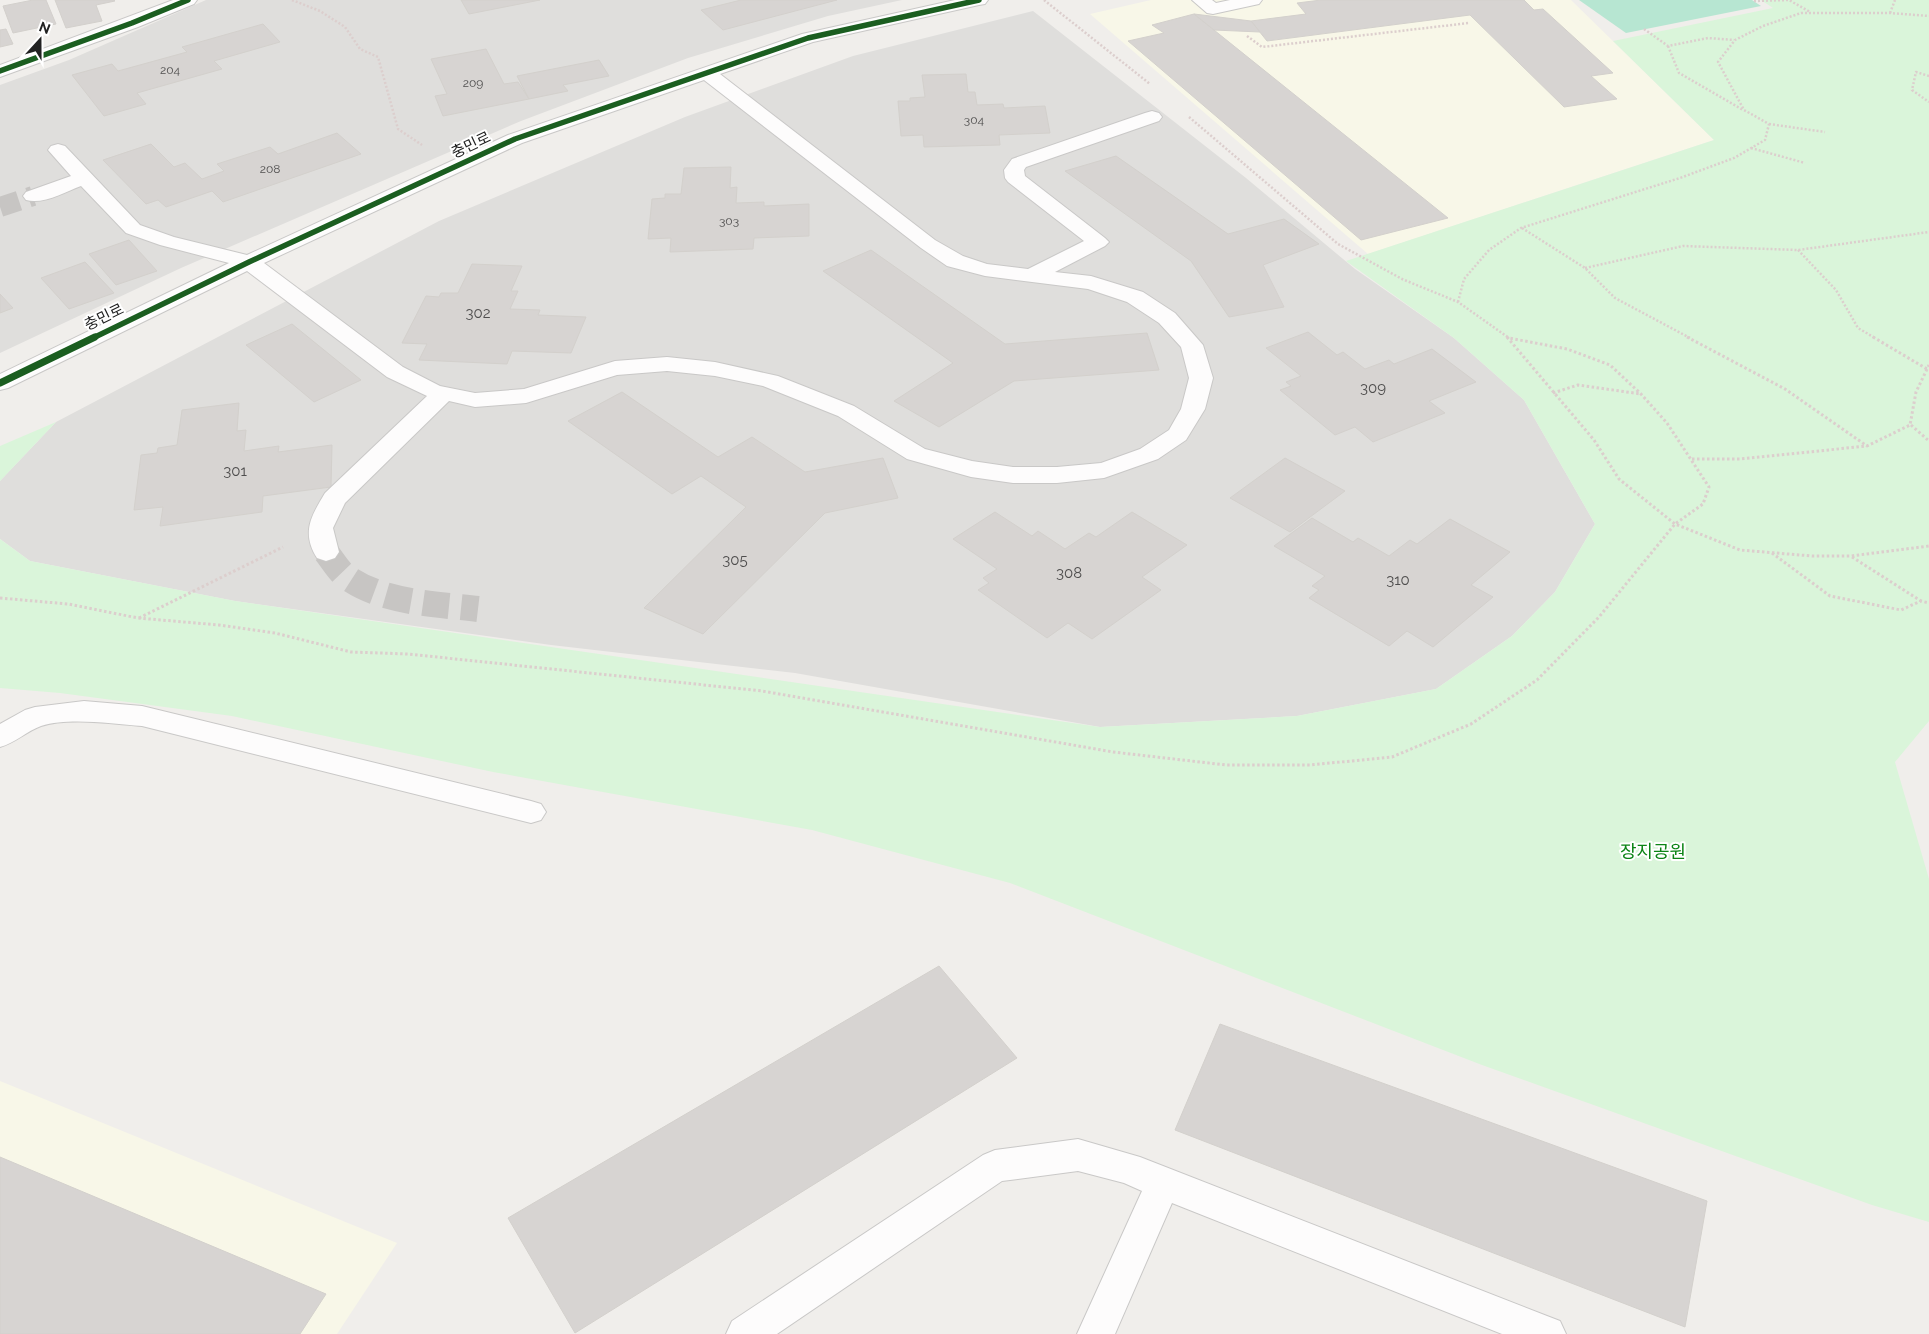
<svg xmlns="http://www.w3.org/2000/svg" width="1929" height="1334" font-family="Raleway,'Noto Sans KR',sans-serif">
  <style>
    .residential { fill: #dfdedc }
    .education { fill: #f8f7e8 }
    .park { fill: #daf5da }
    .pitch { fill: #b7e6d2 }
    .building { fill: #d7d4d2; stroke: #d3d0cc }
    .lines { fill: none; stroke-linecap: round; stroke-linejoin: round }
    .minor-tunnel-far1 { stroke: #c7c5c3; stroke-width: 20; stroke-dasharray: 20 10; stroke-linecap: butt }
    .minor-tunnel { stroke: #c7c5c3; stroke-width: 26; stroke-dasharray: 26 12; stroke-linecap: butt }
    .minor-casing { stroke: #c9c8c7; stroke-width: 2 }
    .path-far1 { stroke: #dccecd; stroke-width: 2.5; stroke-dasharray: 2 2; stroke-linecap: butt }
    .path { stroke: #dccecd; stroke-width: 3; stroke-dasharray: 2.5 2.5; stroke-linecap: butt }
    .minor { fill: #fdfcfc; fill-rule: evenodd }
    .cycleway-far1-casing { stroke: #fff; stroke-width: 8 }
    .cycleway-casing { stroke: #fff; stroke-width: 10 }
    .cycleway-far1 { stroke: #1b5e20; stroke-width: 5.5 }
    .cycleway { stroke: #1b5e20; stroke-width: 7 }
    .labels { text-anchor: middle; stroke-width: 4; stroke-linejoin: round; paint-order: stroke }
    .far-number-label { font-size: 12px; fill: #4f4e4e }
    .far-street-label { font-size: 15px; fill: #222; stroke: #fff }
    .number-label { font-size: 15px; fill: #4f4e4e }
    .park-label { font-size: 18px; fill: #0c8416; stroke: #fff }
  </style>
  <rect width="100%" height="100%" fill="#f0eeeb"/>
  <g class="residential">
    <path d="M206,0H902L828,16L688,58L521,121L181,268L0,353V85L69,60Z"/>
    <path d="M1033,11L1246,178L1355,269L1454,338L1524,400L1595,524L1555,592L1512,636L1436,689L1297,716L1100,727L795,673L551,645L235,601L30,561L0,539V481L56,422L439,221L685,117L853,56Z"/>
  </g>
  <g class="education">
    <path d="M1151,0H1571L1714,140L1368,254L1090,14Z"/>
    <path d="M0,1081L397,1243L337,1334H0Z"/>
  </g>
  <g class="park">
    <path d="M1761,0H1929V721L1895,762L1929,879V1222L1872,1205L1482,1065L1010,883L812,830L493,772L232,716L60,693L0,688V539L30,561L235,601L1100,727L1297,716L1436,689L1512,636L1555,592L1595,524L1524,400L1454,338L1346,261L1714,140L1613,41L1773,8Z"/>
    <path d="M56,422L0,481V446Z"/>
  </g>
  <path class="pitch" d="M1579,0H1752L1761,6L1626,33Z"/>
  <g class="building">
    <path d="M33,0H46L56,24L13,33L3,6Z"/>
    <path d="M55,0H114L115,1L96,5L102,21L66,28Z"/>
    <path d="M461,0H540L469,14Z"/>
    <path d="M741,0H837L723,30L701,10Z"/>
    <path d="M1321,0H1524L1534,10L1543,9L1613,73L1591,76L1617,99L1564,107L1470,15L1267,41L1251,21L1306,14L1297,3Z"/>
    <path d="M1194,14L1214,30L1448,218L1361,240L1128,41L1164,33L1152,25Z"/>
    <path d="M1194,14L1251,21L1260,32L1214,30Z"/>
    <path d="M263,24L280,42L214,61L222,69L137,93L146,104L104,116L72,75L112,64L118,71L187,52L182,47Z"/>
    <path d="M6,29L13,44L0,47V30Z"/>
    <path d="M486,49L504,84L518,82L529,99L443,116L435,96L447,94L431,59Z"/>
    <path d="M599,60L609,76L563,85L568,91L529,99L517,76Z"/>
    <path d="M966,74L968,92H975L977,105L1003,104L1004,108L1045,106L1050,133L999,135L1000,145L924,147L923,135L901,136L898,101H910V98L925,97L922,75Z"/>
    <path d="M337,133L361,154L223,202L212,191L166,207L158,200L146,204L103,160L151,144L174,167L185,163L202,179L224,171L217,164L270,147L278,154Z"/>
    <path d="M1116,156L1228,234L1284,219L1319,244L1263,265L1284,307L1229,317L1191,261L1065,171Z"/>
    <path d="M731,167L730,188L737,187L736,203L764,202V206L809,204V236L754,238L753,249L670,252L671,238L648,239L652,199L665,198V194H681L684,168Z"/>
    <path d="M129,240L157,271L116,285L89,254Z"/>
    <path d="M871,250L1005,344L1147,333L1159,370L1014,381L939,427L894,401L953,363L823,271Z"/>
    <path d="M85,262L114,293L69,309L41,278Z"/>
    <path d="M472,264L522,266L511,291H518L510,309L540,310L538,315L586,317L571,353L512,351L507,364L419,360L427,344L402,343L426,296L439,297L441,293H458Z"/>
    <path d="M0,294L13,308L0,313Z"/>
    <path d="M292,324L361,380L314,402L246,345Z"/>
    <path d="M1308,332L1337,355L1343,352L1365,369L1389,360L1394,364L1432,349L1476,382L1429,401L1445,413L1373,442L1355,427L1335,435L1280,390L1291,386L1286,382L1301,376L1266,348Z"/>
    <path d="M622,392L718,457L752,437L805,472L883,458L898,498L825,513L703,634L644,608L746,507L701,476L672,494L568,421Z"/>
    <path d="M239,403L237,431L246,430L244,451L279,446L278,452L332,445L331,487L263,496L262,512L160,526L163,507L134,510L141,455L157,453L158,448L177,445L182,410Z"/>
    <path d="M1285,458L1345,491L1290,532L1230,498Z"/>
    <path d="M995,512L1032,536L1038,531L1065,549L1089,533L1096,537L1132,512L1187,545L1142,577L1161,590L1092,639L1068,623L1047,638L978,590L989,583L983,578L997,569L953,539Z"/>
    <path d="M1312,518L1353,542L1358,538L1389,556L1410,540L1417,544L1450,519L1510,552L1471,585L1493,597L1433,647L1407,631L1389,646L1309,598L1319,590L1312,586L1325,576L1274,546Z"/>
    <path d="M939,966L1017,1058L575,1333L508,1218Z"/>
    <path d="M1220,1024L1707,1201L1685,1327L1175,1130Z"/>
    <path d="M0,1157L326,1294L300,1334H0Z"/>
  </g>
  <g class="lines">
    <path class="minor-tunnel-far1" d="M0,207L33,196"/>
    <path class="minor-tunnel" d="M326,552C333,561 339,572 348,578C384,603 436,604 478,609"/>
    <defs>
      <g id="minor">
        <path d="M173,0H197L194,4L138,27L0,77V65Z"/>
        <path d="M955,0H988L985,4L979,5L813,42L720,74L935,240L963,256L987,264L1028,269L1084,241L1008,182L1005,178L1004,170L1012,159L1145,113L1152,111L1159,113L1162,117L1159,121L1026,167L1024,170L1025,176L1105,238L1109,242L1105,246L1055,272L1091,276L1143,292L1175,313L1203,345L1213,378L1205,409L1186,440L1158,459L1104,478L1057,483H1013L971,477L907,459L838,416L763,386L715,376L667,371L617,375L526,403L475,407L449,401L345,503L333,528L339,552L335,558L326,561L317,558C301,533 311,516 325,493L427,396L387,377L247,271L8,388L0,390V374L229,263L160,245L126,233L81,186C65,192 43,205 26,200L23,196L26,192L71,176L48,150L51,146L58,144L65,146L140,225L174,237L247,255L508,135L802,34ZM704,80L921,248L947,266L985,276L1088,289L1127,302L1159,323L1181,347L1189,378L1181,409L1169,430L1140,449L1101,463L1057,467H1013L972,461L925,449L854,406L778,376L715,362L667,357L615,361L524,389L475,393L440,386L403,367L264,263L522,143Z"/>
        <path d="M1192,0H1212L1216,3L1230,0H1262L1259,4L1213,14L1207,13Z"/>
        <path d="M84,701L142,706L531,801L541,804L546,812L541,820L531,823L142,726C112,724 70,717 41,726C27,731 15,743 0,747V724L25,710L35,707Z"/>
        <path d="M1078,1139L1140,1157L1547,1316L1560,1321L1566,1334H1502L1172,1203L1115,1334H1077L1142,1191L1124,1183L1078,1171L1002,1181L777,1334H726L732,1321L983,1155L995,1150Z"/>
      </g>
    </defs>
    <use href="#minor" class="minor-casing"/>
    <g class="path-far1">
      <path d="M292,0L320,11L345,27L360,49L378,57L398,129L422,145"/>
      <path d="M1044,0L1150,84"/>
      <path d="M1754,1L1789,0L1810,12"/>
      <path d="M1890,13L1895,0"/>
      <path d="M1644,29L1668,46L1708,38L1734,40"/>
      <path d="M1247,36L1262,47L1469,23"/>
      <path d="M1668,46L1679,73L1743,110"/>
      <path d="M1929,76L1916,72L1912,90L1929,102"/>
      <path d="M1189,117L1338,244L1402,279L1458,302L1509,338"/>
      <path d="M1769,124L1825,132"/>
      <path d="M1751,148L1805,163"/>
      <path d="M1522,228L1585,268L1615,298L1690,338"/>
      <path d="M1798,250L1836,290L1858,328L1875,338"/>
      <path d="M1585,268L1683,246L1798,250L1929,232"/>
      <path d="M1458,302L1464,279L1489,250L1521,228L1680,178L1734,158L1765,140L1769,124L1744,110L1718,62L1735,40L1763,26L1801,13H1890L1929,16"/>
    </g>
    <g class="path">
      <path d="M1507,337L1594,440L1619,479L1675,524L1740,550L1812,556H1851L1929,546"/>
      <path d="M1687,337L1785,389L1867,446"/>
      <path d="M1873,337L1927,369"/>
      <path d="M1553,393L1578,385L1641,394"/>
      <path d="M1911,425L1929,441"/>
      <path d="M1692,459H1740L1867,446L1910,425L1916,392L1929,365"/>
      <path d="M1772,553L1830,596L1901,610L1921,601L1929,603"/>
      <path d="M1852,557L1921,601"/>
      <path d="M0,598L68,604L138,618L219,625L275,633L351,652L408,654L762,691L1113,752L1226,765H1310L1392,757L1471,724L1537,680L1599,617L1675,524L1703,504L1709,487L1667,423L1641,394L1610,365L1567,349L1509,338"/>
      <path d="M139,618L283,547"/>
    </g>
    <use href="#minor" class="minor"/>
    <defs>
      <g id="cycleway-far1">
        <path d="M0,71L132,23L188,0"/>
        <path d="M93,338L249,262L515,139L808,38L979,0"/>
      </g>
      <path id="cycleway" d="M0,383L95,337"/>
    </defs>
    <use href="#cycleway-far1" class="cycleway-far1-casing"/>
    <use href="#cycleway" class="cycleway-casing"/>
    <use href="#cycleway-far1" class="cycleway-far1"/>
    <use href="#cycleway" class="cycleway"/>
  </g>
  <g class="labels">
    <g class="far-number-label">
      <text x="170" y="74">204</text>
      <text x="473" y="87">209</text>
      <text x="974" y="124">304</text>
      <text x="270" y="173">208</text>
      <text x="729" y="225">303</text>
    </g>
    <g class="far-street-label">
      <text transform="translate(471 145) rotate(-25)" y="5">충민로</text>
      <text transform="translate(104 317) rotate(-26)" y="5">충민로</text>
    </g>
    <g class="number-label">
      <text x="478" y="318">302</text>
      <text x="1373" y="393">309</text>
      <text x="235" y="476">301</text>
      <text x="735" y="565">305</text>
      <text x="1069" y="578">308</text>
      <text x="1398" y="585">310</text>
    </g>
    <g class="park-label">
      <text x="1653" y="858">장지공원</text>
    </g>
  </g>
  <g transform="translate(40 40) rotate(21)" stroke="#ffffff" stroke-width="4" paint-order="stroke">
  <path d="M0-4L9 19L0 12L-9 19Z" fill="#222222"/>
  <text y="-8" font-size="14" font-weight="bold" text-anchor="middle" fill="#222222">N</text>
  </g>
</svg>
